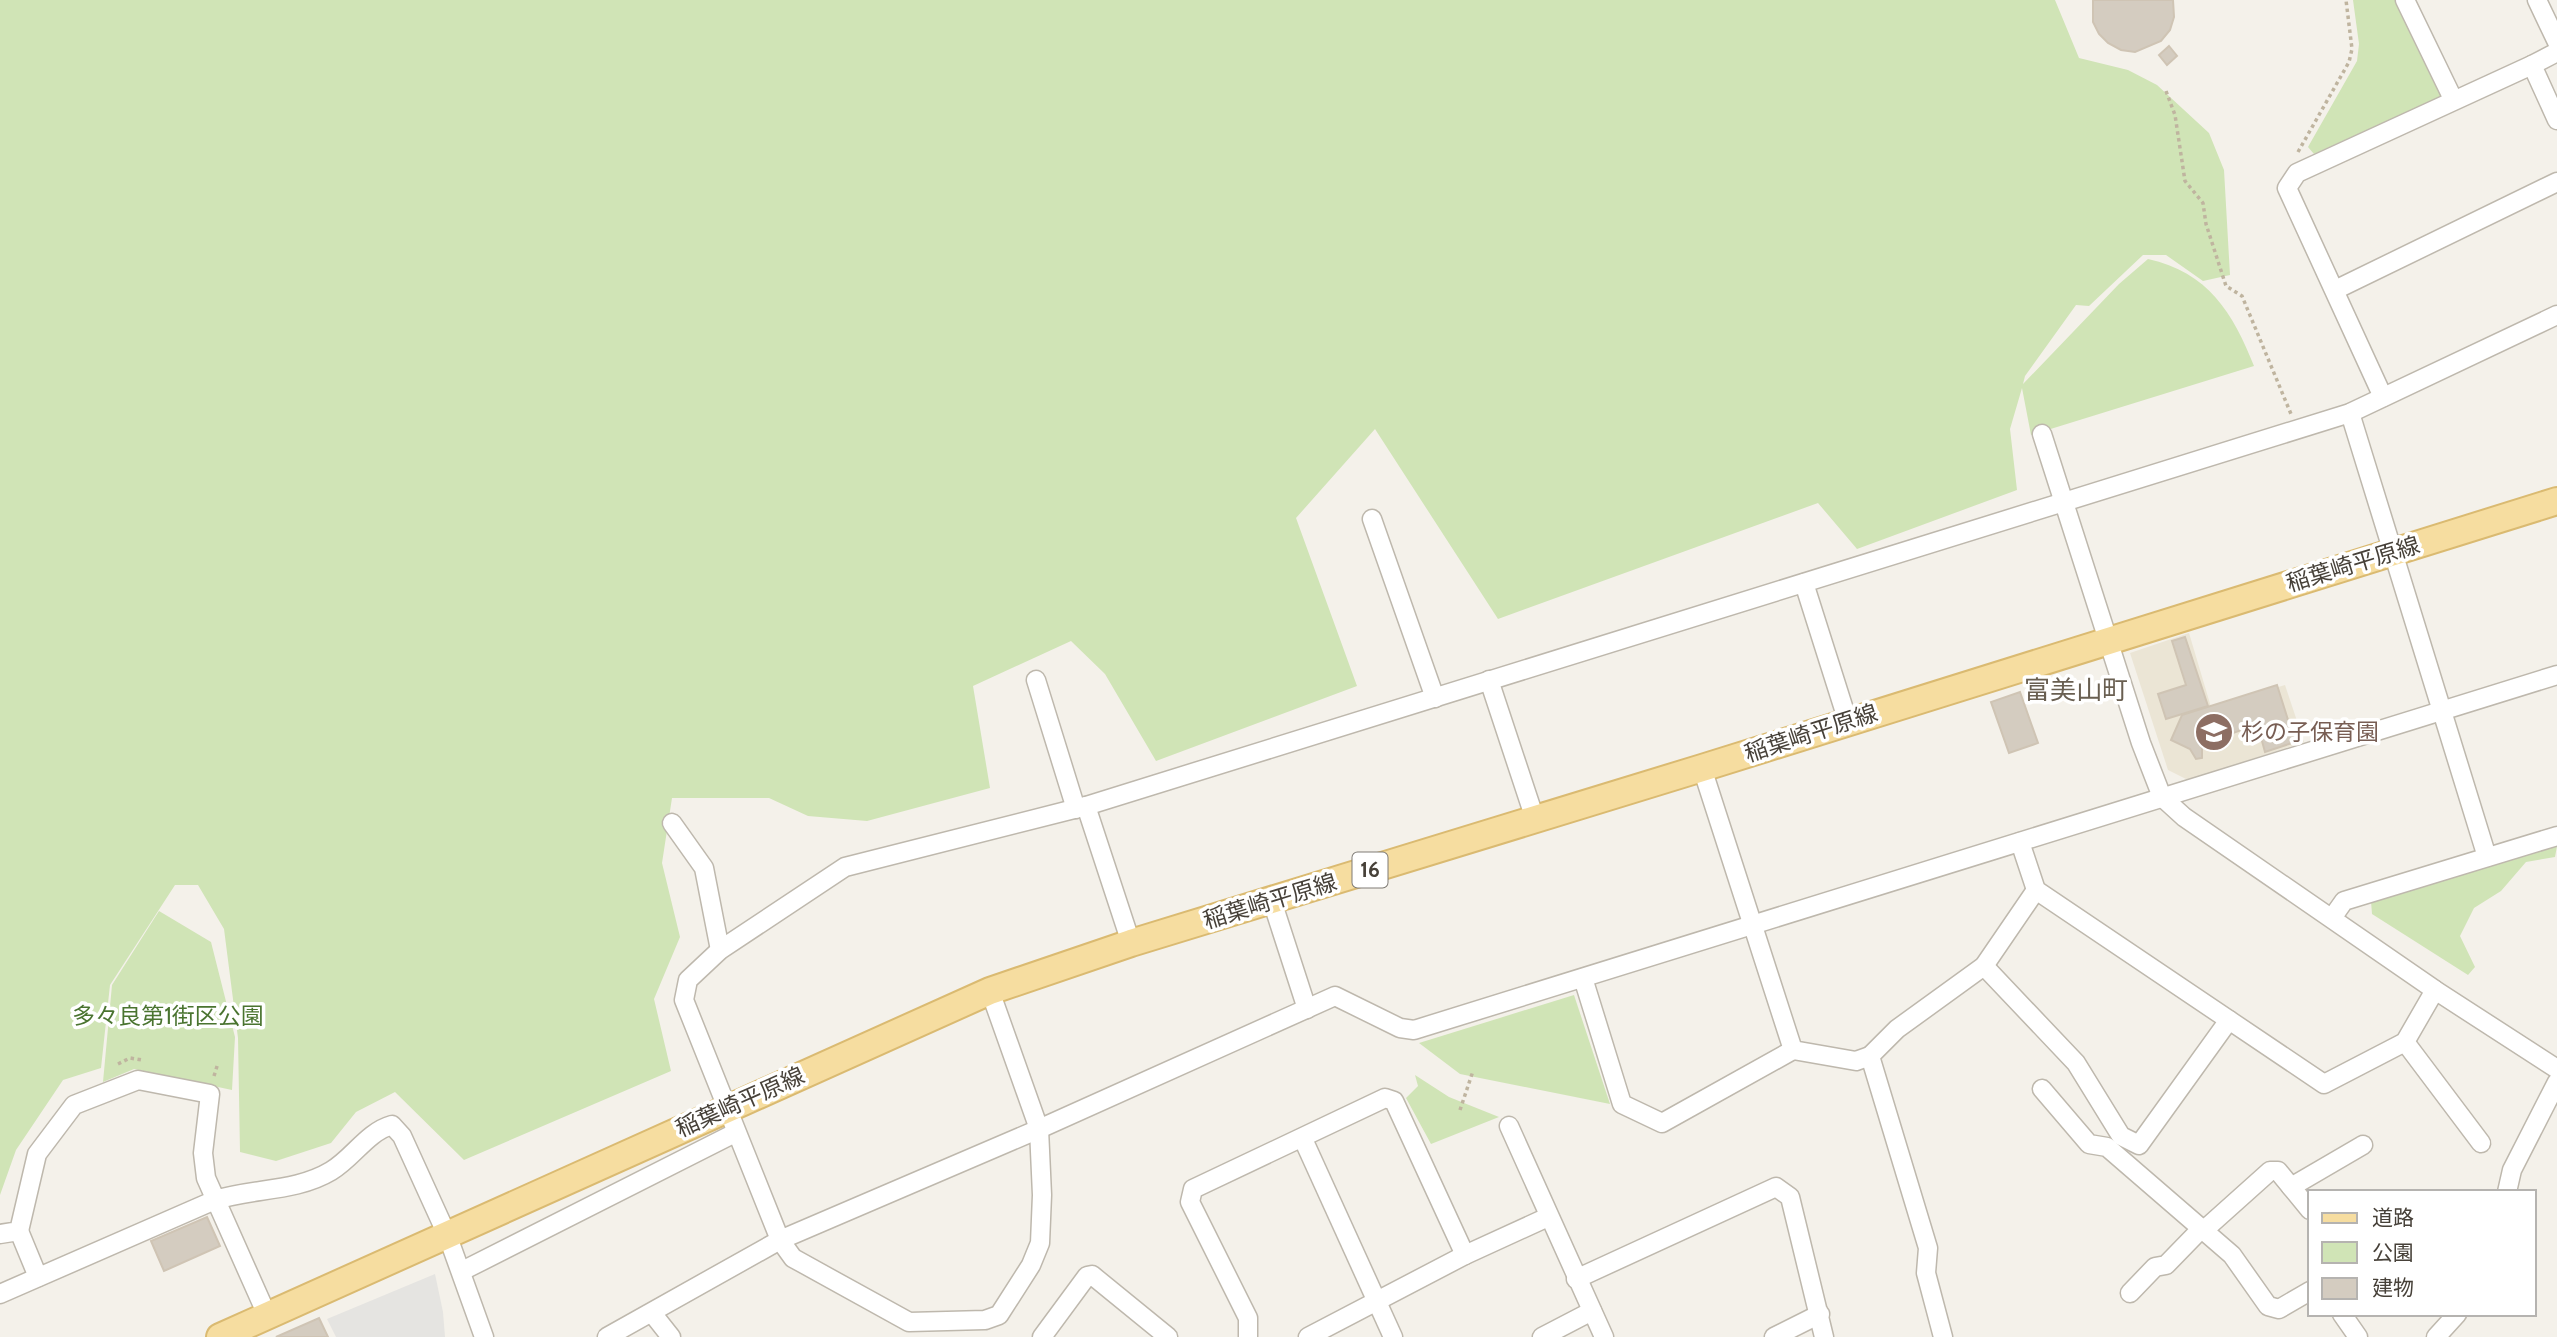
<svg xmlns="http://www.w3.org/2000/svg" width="2557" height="1337" font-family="Cabin,'Noto Sans JP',sans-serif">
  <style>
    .education { fill: #ebe5d5 }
    .green { fill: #d0e4b6 }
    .parking { fill: #e5e4e1 }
    .building { fill: #d4ccc0; stroke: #cfc4b4; stroke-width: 2 }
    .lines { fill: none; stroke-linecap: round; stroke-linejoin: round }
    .street-casing { stroke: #beb8ad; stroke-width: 21 }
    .primary-casing { stroke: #daba71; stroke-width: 30 }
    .path { stroke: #bfb49f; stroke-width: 3.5; stroke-dasharray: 3.5 3.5; stroke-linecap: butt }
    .street { stroke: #fff; stroke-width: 18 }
    .primary { stroke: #f6dda0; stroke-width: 26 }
    .labels { text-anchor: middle; stroke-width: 7; stroke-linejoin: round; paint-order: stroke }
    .shield { fill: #fff; stroke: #7e7a74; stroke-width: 2 }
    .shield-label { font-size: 21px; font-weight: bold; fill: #474139 }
    .street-label { font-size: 23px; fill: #474139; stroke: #fff }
    .education-label { font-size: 23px; fill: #785e54; stroke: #fff; text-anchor: start }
    .park-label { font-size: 23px; fill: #4a7430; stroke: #fff }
    .quarter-label { font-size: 26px; fill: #695f51; stroke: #fff }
  </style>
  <rect width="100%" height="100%" fill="#f4f1ea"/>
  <path class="education" d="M2189,633L2211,707L2285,685L2304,742L2188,780L2168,770L2130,653Z"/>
  <g class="green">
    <path d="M0,0H2055L2079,58L2128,70L2157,85L2209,133L2224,170L2230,275L2203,281L2166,255H2143L2089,306L2076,305L2025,376L2023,384L2119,284L2148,259C2208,272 2233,313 2254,366L2031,435L2022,388L2010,429L2017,490L1857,549L1818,503L1498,619L1375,429L1296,518L1357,686L1156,761L1105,674L1071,641L973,686L990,788L867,821L808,816L769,798H672L662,863L680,937L654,999L671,1071L464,1160L395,1092L356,1112L331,1143L276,1161L240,1152L238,1038L224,929L198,885H175L110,985L101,1068L63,1080L16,1150L0,1195Z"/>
    <path d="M2353,0H2396L2442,96L2314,154L2308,147L2357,61L2359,44Z"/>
    <path d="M2557,846L2555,857L2526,862L2501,891L2474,908L2460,936L2475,967L2468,975L2372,914L2371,901Z"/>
    <path d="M159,911L211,942L235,1037L232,1090L134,1069L103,1082L112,985Z"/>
    <path d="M1574,995L1610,1104L1460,1074L1419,1043Z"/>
    <path d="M1415,1075L1449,1097L1499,1117L1431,1144L1406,1098L1418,1086Z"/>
  </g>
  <path class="parking" d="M435,1274L443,1312L445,1337H336L327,1319Z"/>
  <g class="building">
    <path d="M2093,0H2173L2174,17L2170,30L2161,41L2135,52L2121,50L2108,43L2099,34L2093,22Z"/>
    <path d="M2169,46L2177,56L2167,65L2159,55Z"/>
    <path d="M2185,637L2208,706L2166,719L2158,694L2186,685L2172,641Z"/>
    <path d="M2277,685L2295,742L2265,752L2262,741L2244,729L2202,744V758L2196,759L2190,749L2171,740L2182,715Z"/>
    <path d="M2020,692L2038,743L2009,753L1991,702Z"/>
    <path d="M207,1217L220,1246L164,1271L151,1241Z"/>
    <path d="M319,1318L328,1337H276Z"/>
  </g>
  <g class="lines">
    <defs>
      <g id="street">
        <path d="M2405,0L2453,99"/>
        <path d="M2537,0L2557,42"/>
        <path d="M2557,52L2532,65L2557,120"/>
        <path d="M2335,290L2557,182"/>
        <path d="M2383,397L2287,188L2297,173L2532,65"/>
        <path d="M2350,413L2487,857"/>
        <path d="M2042,434L2141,743L2162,797L2184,817L2435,990L2557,1069"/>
        <path d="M1372,519L1435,698"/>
        <path d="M1804,583L1848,722"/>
        <path d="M1036,680L1076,809"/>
        <path d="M1489,680L1535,819"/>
        <path d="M1702,768L1793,1050L1856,1061L1870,1056"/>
        <path d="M1086,806L1131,943"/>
        <path d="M672,823L704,868L720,950"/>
        <path d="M2020,842L2036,890L2324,1084L2405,1042L2435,990"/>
        <path d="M1272,901L1307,1009"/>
        <path d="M2332,918L2344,901L2557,836"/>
        <path d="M1984,966L2076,1063L2121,1136L2139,1145L2229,1020"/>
        <path d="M1583,978L1622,1104L1662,1123L1793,1050"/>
        <path d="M990,991L1039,1129L1042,1195L1040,1243L1031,1265L999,1315L985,1320L909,1322L793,1258L780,1240L684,1000L688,980L720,950L845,867L1086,806L2350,413L2557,315"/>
        <path d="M2405,1042L2481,1143"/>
        <path d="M2042,1089L2089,1144L2107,1147L2232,1255L2268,1306L2279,1309L2310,1291"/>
        <path d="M1509,1126L1604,1337"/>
        <path d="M1303,1139L1393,1337"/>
        <path d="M2291,1187L2363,1145"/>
        <path d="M2507,1192L2512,1170L2557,1082"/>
        <path d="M19,1231L38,1277"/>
        <path d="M2203,1231L2270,1171H2278L2310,1210"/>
        <path d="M0,1234L19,1231L37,1154L74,1105L138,1080L210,1094L203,1153L206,1178L267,1315"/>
        <path d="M462,1271L735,1133"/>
        <path d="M1576,1279L1776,1187L1790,1197L1824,1337"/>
        <path d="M2130,1293L2155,1267L2166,1265L2201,1229"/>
        <path d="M0,1294L215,1200C253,1188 296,1192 331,1171C353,1158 367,1132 392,1125L402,1136L448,1237L484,1337"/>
        <path d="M652,1313L671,1337"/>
        <path d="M2342,1314L2358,1337"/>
        <path d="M607,1337L780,1240L1039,1129L1335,996L1400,1028L1414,1030L2557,675"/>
        <path d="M1042,1337L1087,1276L1092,1275L1168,1337"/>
        <path d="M1248,1337V1318L1190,1202L1193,1189L1385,1098L1394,1101L1465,1255"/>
        <path d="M1308,1337L1465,1255L1548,1217"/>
        <path d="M1542,1337L1592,1311"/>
        <path d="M1774,1337L1820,1314"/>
        <path d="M1943,1337L1926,1273L1928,1248L1870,1056L1897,1029L1984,966L2036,890"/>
        <path d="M2436,1337L2457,1314"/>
      </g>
      <path id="primary" d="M220,1337L990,991L1131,943L1702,768L2557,501"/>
    </defs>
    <use href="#street" class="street-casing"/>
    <use href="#primary" class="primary-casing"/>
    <g class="path">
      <path d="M2166,91L2175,115L2185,181L2203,203L2206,224L2226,286L2242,296L2291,414"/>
      <path d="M2298,152L2349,62L2352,49L2346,0"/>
      <path d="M118,1064L130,1058L142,1060"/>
      <path d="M214,1076L218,1063"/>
      <path d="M1460,1110L1473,1071"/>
    </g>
    <use href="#street" class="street"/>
    <use href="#primary" class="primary"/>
  </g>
  <defs>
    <symbol id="school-disc" viewBox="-11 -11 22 22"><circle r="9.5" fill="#8d6e63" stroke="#fff"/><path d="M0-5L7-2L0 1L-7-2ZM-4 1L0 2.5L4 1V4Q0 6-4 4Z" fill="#fff"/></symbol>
  </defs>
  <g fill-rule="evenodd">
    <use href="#school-disc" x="2192" y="710" width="44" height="44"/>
  </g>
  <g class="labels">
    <rect class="shield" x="1352.5" y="852.5" width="35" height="35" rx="5"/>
    <g class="shield-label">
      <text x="1370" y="877">16</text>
    </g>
    <g class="street-label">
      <text transform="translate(2353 564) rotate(-17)" y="8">稲葉崎平原線</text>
      <text transform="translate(1811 733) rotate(-18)" y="8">稲葉崎平原線</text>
      <text transform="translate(1270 901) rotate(-17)" y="8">稲葉崎平原線</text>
      <text transform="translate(740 1102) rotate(-24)" y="8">稲葉崎平原線</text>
    </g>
    <g class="education-label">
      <text x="2241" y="740">杉の子保育園</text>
    </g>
    <g class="park-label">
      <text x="168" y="1024">多々良第1街区公園</text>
    </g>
    <g class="quarter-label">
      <text x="2076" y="699">富美山町</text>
    </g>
  </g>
  <rect x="2308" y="1190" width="228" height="126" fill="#ffffff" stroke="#b5b3b0" stroke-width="2"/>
  <rect x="2322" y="1213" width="35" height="10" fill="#f6dda0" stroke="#b5b3b0" stroke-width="2"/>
  <text x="2372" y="1225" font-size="21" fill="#474139">道路</text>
  <rect x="2322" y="1242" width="35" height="21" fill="#d0e4b6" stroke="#b5b3b0" stroke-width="2"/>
  <text x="2372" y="1260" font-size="21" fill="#474139">公園</text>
  <rect x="2322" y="1278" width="35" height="21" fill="#d4ccc0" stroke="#b5b3b0" stroke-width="2"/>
  <text x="2372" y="1295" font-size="21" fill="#474139">建物</text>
</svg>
